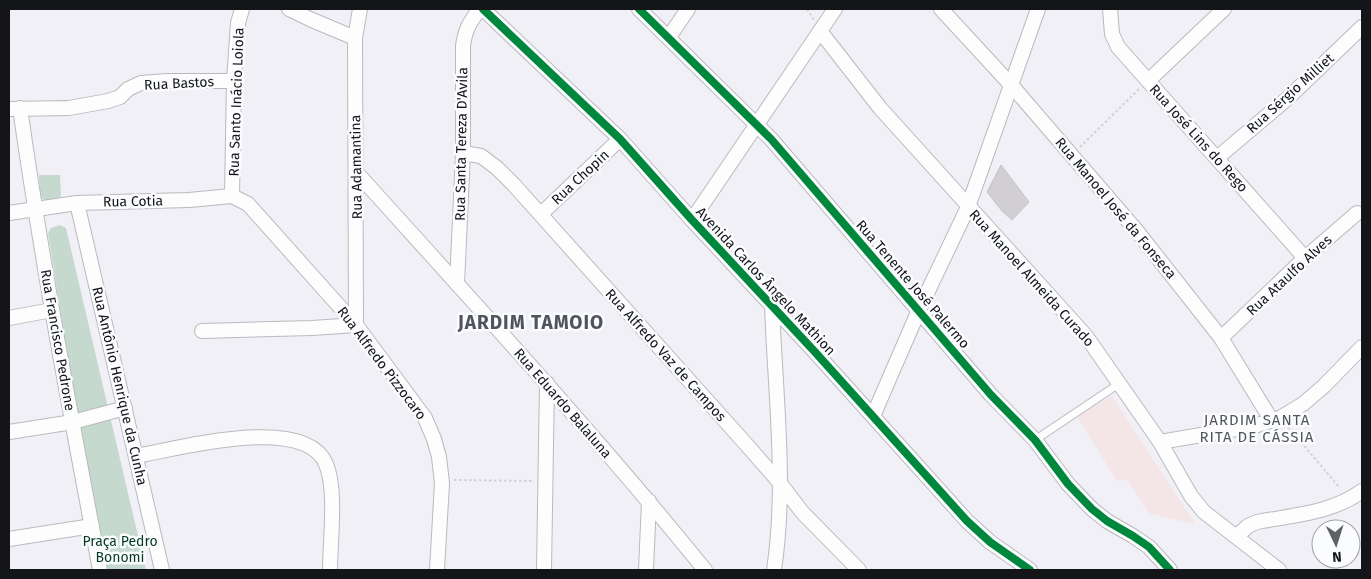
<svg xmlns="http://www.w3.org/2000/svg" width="1371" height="579" font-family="'Fira Sans',sans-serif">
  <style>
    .education { fill: #f4e6e6 }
    .green { fill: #c5d9ce }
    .building { fill: #d1cfd1; stroke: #c4c2c4 }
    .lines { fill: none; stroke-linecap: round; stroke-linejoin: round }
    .lane-casing { stroke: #b9babe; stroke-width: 9 }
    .street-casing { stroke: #b9babe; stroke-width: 16 }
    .path { stroke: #d1d1d2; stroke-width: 2; stroke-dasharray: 2.5 2.5; stroke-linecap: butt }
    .lane { stroke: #fdfdfe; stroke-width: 7 }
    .street { stroke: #fdfdfe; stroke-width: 14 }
    .cycleway-casing { stroke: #fbfcfe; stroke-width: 11 }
    .cycleway { stroke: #00873e; stroke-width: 8 }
    .labels { text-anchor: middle; stroke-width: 5; stroke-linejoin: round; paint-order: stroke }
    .street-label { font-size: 14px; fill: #141519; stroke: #fbfcfe }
    .park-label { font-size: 14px; fill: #053a20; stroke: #fbfcfe }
    .neighbourhood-label { font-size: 15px; letter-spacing: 1px; fill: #52545d; stroke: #fbfcfe }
    .district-label { font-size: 19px; font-weight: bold; letter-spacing: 1px; fill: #52545d; stroke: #fbfcfe }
  </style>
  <rect width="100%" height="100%" fill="#f0f0f6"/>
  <path class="education" d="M1112,396L1195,524L1150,514L1127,480L1117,481L1077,416Z"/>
  <g class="green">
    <path d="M39,175H60L61,196L58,202L45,201L40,196Z"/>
    <path d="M60,225L66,228L146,570H104L81,440L48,233L51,228Z"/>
  </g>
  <path class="building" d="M1001,165L1029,202L1012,220L1002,211L987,192Z"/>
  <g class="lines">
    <defs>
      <path id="lane" d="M1035,440L1120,383"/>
      <g id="street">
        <path d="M289,9L312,20L355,38"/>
        <path d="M483,9L620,139L692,220L815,352L967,521L990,542L1030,570"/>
        <path d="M639,9L771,139L991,395L1035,440L1068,484L1092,509L1107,521L1133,536L1149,547L1170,570"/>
        <path d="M941,9L1012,86L1136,230L1221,338L1272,421"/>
        <path d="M1110,9L1112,34L1118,47L1305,258"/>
        <path d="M820,31L880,108L1086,336L1160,442L1191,496L1204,512L1279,570"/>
        <path d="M669,37L688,9"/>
        <path d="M1148,81L1224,9"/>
        <path d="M20,108C42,263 71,417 100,570"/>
        <path d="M9,109L69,108L108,101L120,97L128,89L141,83L167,81H234"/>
        <path d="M463,153L481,156L497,168L514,185L745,443L780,483L802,512L859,570"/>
        <path d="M1217,158L1288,98L1362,27"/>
        <path d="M357,173C475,304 594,433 705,570"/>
        <path d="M232,196L248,204L356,325L425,418L434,439L439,457L442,483L437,570"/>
        <path d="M232,196L234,81L238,23L242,9"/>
        <path d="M77,203L162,570"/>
        <path d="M9,213L77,203L189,200L232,196"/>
        <path d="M541,214L620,139"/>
        <path d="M692,220L835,9"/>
        <path d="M457,284L463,153V46C465,30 470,21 480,9"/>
        <path d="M772,305C775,393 787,483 774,570"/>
        <path d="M9,318L52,310"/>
        <path d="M356,325L355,38L360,9"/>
        <path d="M202,331L312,328L356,325"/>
        <path d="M1221,338L1305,258L1357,213"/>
        <path d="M873,416L919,310L968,207L1038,9"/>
        <path d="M9,432L73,422L125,408"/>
        <path d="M1160,442L1254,426L1280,418L1303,404L1324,386L1362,347"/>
        <path d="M136,456C177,449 305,413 326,464C337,490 330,542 330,570"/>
        <path d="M1237,536L1248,526L1257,522C1294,515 1332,513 1362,491"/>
        <path d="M9,539L92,526"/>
        <path d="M544,570L547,383"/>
        <path d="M646,570L649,501"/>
      </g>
    </defs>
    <use href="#lane" class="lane-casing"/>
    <use href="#street" class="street-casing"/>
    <g class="path">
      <path d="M807,9L814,20"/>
      <path d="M1080,147L1139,89"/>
      <path d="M1288,427L1340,488"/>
      <path d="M454,480L534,481"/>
    </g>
    <use href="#lane" class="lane"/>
    <use href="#street" class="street"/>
    <defs>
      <g id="cycleway">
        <path d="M483,9L620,139L692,220L815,352L967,521L990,542L1030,570"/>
        <path d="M639,9L771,139L991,395L1035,440L1068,484L1092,509L1107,521L1133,536L1149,547L1170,570"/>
      </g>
    </defs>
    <use href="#cycleway" class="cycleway-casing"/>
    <use href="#cycleway" class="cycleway"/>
  </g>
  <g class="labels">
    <g class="street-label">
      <text transform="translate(179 83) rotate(-3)" y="5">Rua Bastos</text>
      <text transform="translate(1290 93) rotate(-42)" y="5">Rua Sérgio Milliet</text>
      <text transform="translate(236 102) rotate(-88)" y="5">Rua Santo Inácio Loiola</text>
      <text transform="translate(1199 138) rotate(48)" y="5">Rua José Lins do Rego</text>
      <text transform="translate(461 144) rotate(-89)" y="5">Rua Santa Tereza D'Avila</text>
      <text transform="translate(356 167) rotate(-91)" y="5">Rua Adamantina</text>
      <text transform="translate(580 177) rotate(-43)" y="5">Rua Chopin</text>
      <text transform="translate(133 201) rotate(-1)" y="5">Rua Cotia</text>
      <text transform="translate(1116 208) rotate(50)" y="5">Rua Manoel José da Fonseca</text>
      <text transform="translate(1289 275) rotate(-43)" y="5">Rua Ataulfo Alves</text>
      <text transform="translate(1032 278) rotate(48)" y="5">Rua Manoel Almeida Curado</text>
      <text transform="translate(766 281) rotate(47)" y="5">Avenida Carlos Ângelo Mathion</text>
      <text transform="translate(913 284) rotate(49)" y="5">Rua Tenente José Palermo</text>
      <text transform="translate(58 340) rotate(80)" y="5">Rua Francisco Pedrone</text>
      <text transform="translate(666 355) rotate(48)" y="5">Rua Alfredo Vaz de Campos</text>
      <text transform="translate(382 363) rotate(53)" y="5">Rua Alfredo Pizzocaro</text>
      <text transform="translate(120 386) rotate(77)" y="5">Rua Antônio Henrique da Cunha</text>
      <text transform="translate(563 403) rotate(49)" y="5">Rua Eduardo Balaluna</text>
    </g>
    <g class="park-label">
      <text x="120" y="546">Praça Pedro<tspan x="120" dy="16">Bonomi</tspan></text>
    </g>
    <g class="neighbourhood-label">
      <text x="1257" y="425">JARDIM SANTA<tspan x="1257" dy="17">RITA DE CÁSSIA</tspan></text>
    </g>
    <g class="district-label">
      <text x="531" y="329">JARDIM TAMOIO</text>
    </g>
  </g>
  <rect width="1371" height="579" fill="none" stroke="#141519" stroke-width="20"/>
  <g transform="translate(1336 544) rotate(176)"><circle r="24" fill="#fbfcfe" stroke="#9fa0a2"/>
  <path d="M0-4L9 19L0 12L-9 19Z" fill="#616266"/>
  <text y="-8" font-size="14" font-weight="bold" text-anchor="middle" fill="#141519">N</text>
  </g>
</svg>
